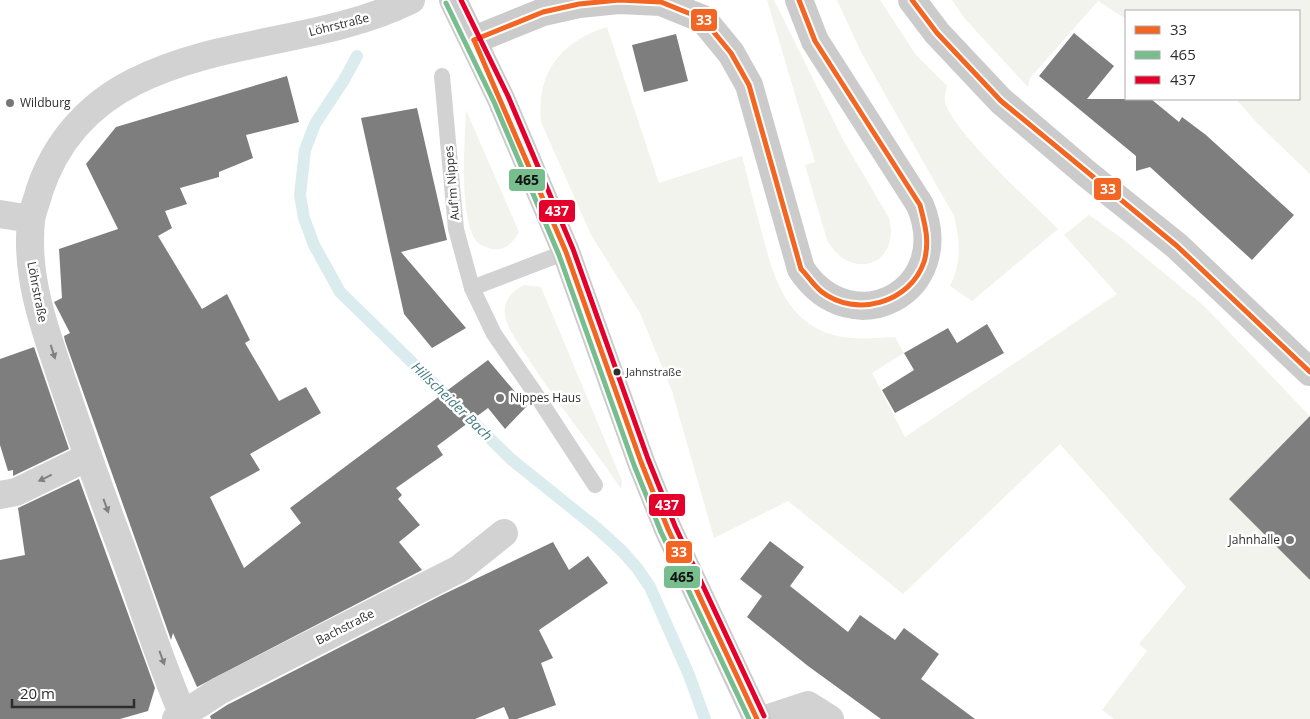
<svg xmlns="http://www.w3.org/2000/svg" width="1310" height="719" font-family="'Open Sans',sans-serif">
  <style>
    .green { fill: #f2f3ec }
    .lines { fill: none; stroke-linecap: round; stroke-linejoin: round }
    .stream { stroke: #daecee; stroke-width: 12 }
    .building { fill: #7e7e7e }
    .lane { stroke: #d2d2d2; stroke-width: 16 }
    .street { stroke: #d2d2d2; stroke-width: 28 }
    .secondary { stroke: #cbcbcb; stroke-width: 28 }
    .bus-1-casing { stroke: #fff; stroke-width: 9 }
    .bus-2-casing { stroke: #fff; stroke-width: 9 }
    .bus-3-casing { stroke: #fff; stroke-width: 9 }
    .bus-1 { stroke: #f26522; stroke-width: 5 }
    .bus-2 { stroke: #77bd8e; stroke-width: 5 }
    .bus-3 { stroke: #e4002b; stroke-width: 5 }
    .oneway { fill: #808080 }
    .poi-dot { fill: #767676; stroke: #fff; stroke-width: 2 }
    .bus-dot { fill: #2d2d2d; stroke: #fff; stroke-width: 2 }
    .labels { text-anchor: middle; stroke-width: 5; stroke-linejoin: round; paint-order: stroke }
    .bus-label { font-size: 11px; fill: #2d2d2d; stroke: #fff; text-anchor: start }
    .street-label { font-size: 12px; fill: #2d2d2d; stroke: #fff }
    .poi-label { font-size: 12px; fill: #2d2d2d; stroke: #fff; text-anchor: start }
    .water-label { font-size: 14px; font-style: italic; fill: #457e85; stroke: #fff }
    .line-badge { stroke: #fff; stroke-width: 2 }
    .badge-label { font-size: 14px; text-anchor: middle; font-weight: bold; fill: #fff }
    .pale-badge-label { font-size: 14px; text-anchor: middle; font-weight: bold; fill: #111 }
  </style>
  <rect width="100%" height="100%" fill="#fff"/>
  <g class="green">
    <path d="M767,0H774L843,140L889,218C901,266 850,282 827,240L805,165L815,162Z"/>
    <path d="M837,0H880L916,55L947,86C946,91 944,97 945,102C952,131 1034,205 1058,229L972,301L950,286C962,262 960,241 954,216L861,52Z"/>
    <path d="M952,0H1310V174L1257,123L1236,99H1299V11H1126V19L1098,1L1030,78L1028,87L965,19Z"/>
    <path d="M607,27L659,183L742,156C748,179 754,203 760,226C772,271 783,323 837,336C856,340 875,338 895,337L904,353L872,373L905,437L1117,294L1064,235L1089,215L1119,236L1204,306L1310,416V719H1114L1102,710L1147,651L1139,644L1186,587L1060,444L903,594L788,501L714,538L672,391L640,313L591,235L541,122C536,73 561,41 607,27Z"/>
    <path d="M466,110L519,232C512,243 506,251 492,249C487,248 482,246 478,243C458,223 465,138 466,110Z"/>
    <path d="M524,285L541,287L622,481L621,489C590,442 554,400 524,352C517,341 507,328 505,315C503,301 512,291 524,285Z"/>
  </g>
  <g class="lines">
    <path class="stream" d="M357,56L344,80L315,124L305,150L300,195L304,218L314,245L340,292L512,460L598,529L622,551L637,568L650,587L689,675L705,719"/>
  </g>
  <g class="building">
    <path d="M1074,33L1114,66L1087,99H1151L1179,122L1182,117L1206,135L1294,215L1252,260L1150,167L1136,171V156L1039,76Z"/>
    <path d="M676,34L688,81L644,92L632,45Z"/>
    <path d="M287,76L299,122L246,135L253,158L219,172V177L180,188L187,204L165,211L172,228L158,236L202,309L227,294L250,340L245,343L279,401L306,387L321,413L250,454L260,470L210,497L244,568L301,523L290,508L488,360L527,406L505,429L488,408L437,446L443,455L396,488L402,495L398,499L420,525L399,542L422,570L197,687L173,633L171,640L65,341L64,336L70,333L54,302L62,298L59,249L118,229L86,164L116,127Z"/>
    <path d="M417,108L447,240L401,252L466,328L432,348L404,314L361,118Z"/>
    <path d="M987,324L1004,353L895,413L882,390L914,370L904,353L948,328L957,343Z"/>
    <path d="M34,347L69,449L13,476V470L8,471L0,445V359Z"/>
    <path d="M1310,416V580L1229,499Z"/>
    <path d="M79,479L155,688L148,711L120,719H0V560L25,555L18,508Z"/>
    <path d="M770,541L804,567L790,586L848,632L860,615L895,640L904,628L939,654L921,679L975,719H881L808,666L747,617L762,596L740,579Z"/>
    <path d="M553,542L569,570L588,556L608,583L539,630L553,658L541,663L556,705L517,719H509L504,707L475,719H211L210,716L227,705L442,595Z"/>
  </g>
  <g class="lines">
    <g class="lane">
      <path d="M442,76L456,229L472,288L494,334L535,393L595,485"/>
      <path d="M472,288L566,252"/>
    </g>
    <g class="street">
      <path d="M0,214L31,219"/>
      <path d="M0,495L16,492L88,457"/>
      <path d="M176,719L219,691L459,569L504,533"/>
      <path d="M185,719C161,666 144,609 124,555C103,499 83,443 64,386C46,332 25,279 31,221C32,211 37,201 39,192C55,143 88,105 134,82C221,38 324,43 411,0"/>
      <path d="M766,719L808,705L830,719"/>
    </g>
    <g class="secondary">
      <path d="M453,0L501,99L566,252L641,462L668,529L757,719"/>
      <path d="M912,0L937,33L1001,101L1087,174L1177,246L1310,372"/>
      <path d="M474,40L543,12L579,4L619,0L661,2L703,19L731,53L749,85L801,269C852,346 956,291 920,205L815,41L799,0"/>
    </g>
    <defs>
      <g id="bus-1">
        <path d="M912,0L937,33L1001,101L1177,246L1310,372"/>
        <path d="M474,40L543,12L579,4L619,0L661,2L703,19L731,53L749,85L801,269C808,276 814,286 822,292C856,318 910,303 924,262C930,242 925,224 920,205L815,41L799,0"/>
        <path d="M474,40L566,252L641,462L668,529L757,719"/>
      </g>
      <path id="bus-2" d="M446,3L494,102L559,255L634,465L661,532L749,719"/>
      <path id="bus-3" d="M461,0L508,96L573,249L648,459L675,526L764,716"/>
    </defs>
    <use href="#bus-1" class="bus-1-casing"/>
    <use href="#bus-2" class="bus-2-casing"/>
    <use href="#bus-3" class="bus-3-casing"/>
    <use href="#bus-1" class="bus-1"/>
    <use href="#bus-2" class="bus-2"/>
    <use href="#bus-3" class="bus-3"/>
  </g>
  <defs><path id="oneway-solid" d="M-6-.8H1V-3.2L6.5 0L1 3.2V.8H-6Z" transform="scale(1.25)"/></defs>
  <g class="oneway">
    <use href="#oneway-solid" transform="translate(53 352) rotate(72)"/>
    <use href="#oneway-solid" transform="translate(45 478) rotate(154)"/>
    <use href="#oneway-solid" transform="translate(106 506) rotate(70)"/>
    <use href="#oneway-solid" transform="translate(162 658) rotate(70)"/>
  </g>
  <g class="poi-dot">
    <circle cx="10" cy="103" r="5"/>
    <circle cx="500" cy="398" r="5"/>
    <circle cx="1290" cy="540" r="5"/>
  </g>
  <circle class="bus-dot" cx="617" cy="372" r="4.5"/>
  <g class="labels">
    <g class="bus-label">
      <text x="626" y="376">Jahnstraße</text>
    </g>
    <g class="street-label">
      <text transform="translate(339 25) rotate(-14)" y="4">Löhrstraße</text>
      <text transform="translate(452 183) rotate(-95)" y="4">Auf'm Nippes</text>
      <text transform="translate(37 292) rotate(79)" y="4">Löhrstraße</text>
      <text transform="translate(345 627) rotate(-27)" y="4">Bachstraße</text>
    </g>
    <g class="poi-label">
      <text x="20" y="107">Wildburg</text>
      <text x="510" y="402">Nippes Haus</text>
      <text x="1280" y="544" text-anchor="end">Jahnhalle</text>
    </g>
    <g class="water-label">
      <text transform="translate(452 401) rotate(44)" y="5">Hillscheider Bach</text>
    </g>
  </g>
  <g class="line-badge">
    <rect x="690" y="8" width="28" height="24" rx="5" fill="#f26522"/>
    <rect x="508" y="168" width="38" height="24" rx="5" fill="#77bd8e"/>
    <rect x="1093" y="177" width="29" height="24" rx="5" fill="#f26522"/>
    <rect x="538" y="199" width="38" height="24" rx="5" fill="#e4002b"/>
    <rect x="648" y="493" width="38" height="24" rx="5" fill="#e4002b"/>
    <rect x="665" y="540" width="28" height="24" rx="5" fill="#f26522"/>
    <rect x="663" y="565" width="38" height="24" rx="5" fill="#77bd8e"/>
  </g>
  <g class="badge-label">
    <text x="704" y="25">33</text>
    <text x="1108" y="194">33</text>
    <text x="557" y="216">437</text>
    <text x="667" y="510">437</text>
    <text x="679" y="557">33</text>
  </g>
  <g class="pale-badge-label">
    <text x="527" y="185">465</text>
    <text x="682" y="582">465</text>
  </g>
  <rect x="1125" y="10" width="175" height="90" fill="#ffffff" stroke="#ababab"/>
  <rect x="1135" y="26" width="25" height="8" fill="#f26522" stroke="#ababab"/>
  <text x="1170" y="35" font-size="15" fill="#2d2d2d">33</text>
  <rect x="1135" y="51" width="25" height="8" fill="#77bd8e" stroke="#ababab"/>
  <text x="1170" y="60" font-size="15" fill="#2d2d2d">465</text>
  <rect x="1135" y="76" width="25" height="8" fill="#e4002b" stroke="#ababab"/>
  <text x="1170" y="85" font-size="15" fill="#2d2d2d">437</text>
  <path d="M12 699v8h122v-8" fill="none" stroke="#2d2d2d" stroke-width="2.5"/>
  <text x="20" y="699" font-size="15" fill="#2d2d2d" stroke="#ffffff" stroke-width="4" paint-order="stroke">20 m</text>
</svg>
